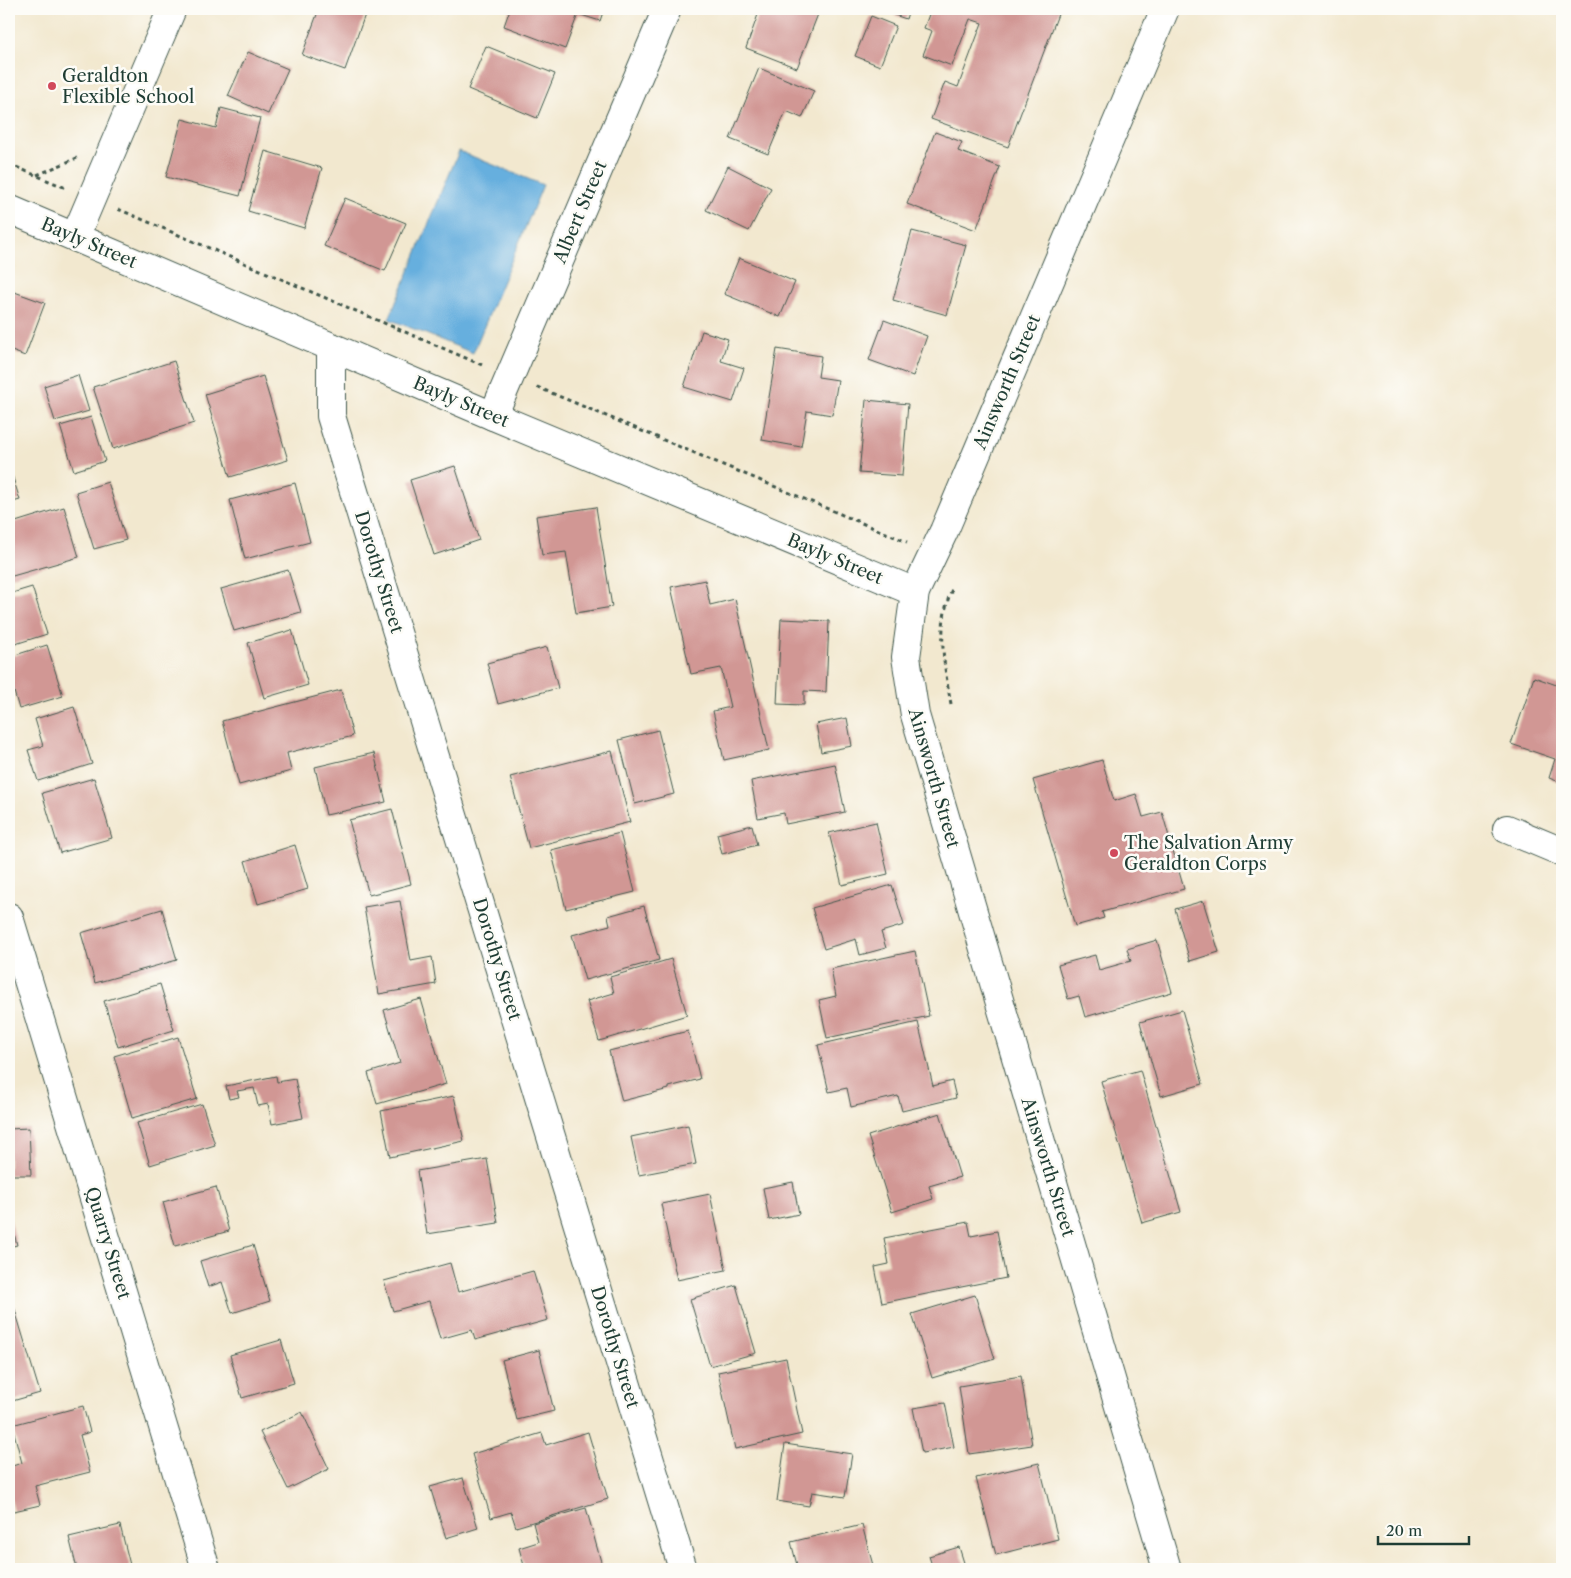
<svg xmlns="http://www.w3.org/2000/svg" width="1571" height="1578" font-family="'Libre Caslon Text',serif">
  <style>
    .water { fill: #66afde; stroke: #427689 }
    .building { fill: #d19794 }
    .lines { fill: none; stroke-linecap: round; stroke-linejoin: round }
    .street-casing { stroke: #3f574b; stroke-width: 30 }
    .path { stroke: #3f574b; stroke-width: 3; stroke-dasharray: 4 4; stroke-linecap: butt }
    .street { stroke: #fff; stroke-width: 28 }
    .poi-dot { fill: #d1495b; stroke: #fdfcf7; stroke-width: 2 }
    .labels { text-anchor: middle; stroke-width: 5; stroke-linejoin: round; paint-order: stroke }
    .poi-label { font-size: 18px; fill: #1f3d34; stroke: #fdfcf7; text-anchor: start }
    .street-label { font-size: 18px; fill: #1f3d34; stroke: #fdfcf7 }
  </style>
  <rect width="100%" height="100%" fill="#fdfcf7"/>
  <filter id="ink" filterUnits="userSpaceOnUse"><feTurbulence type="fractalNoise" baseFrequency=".02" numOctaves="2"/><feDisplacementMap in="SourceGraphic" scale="10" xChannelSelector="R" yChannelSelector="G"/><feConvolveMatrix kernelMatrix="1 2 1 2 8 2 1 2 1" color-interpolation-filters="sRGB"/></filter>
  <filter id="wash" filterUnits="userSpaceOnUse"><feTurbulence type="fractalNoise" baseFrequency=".0096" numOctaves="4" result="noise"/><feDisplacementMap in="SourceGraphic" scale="20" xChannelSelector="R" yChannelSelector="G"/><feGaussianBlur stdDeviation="1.12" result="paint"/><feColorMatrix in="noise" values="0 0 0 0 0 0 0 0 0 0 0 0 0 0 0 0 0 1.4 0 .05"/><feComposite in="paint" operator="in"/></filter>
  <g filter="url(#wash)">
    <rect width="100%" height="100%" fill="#f2e8cf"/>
    <path class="water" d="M459,151L543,185L473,353L389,319Z"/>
    <g id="blocks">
      <g class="building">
        <path d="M319,9H367L345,70L302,55Z"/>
        <path d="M510,9H604L600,21L578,14L565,49L504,26Z"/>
        <path d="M760,9H820L797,68L746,48Z"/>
        <path d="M877,9H909L906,19Z"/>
        <path d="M931,9H1060L1008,147L931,119L945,82L958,87L982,23L970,19L952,66L923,55L932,31L924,28Z"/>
        <path d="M871,16L896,26L880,66L855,56Z"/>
        <path d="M486,46L555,74L537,118L468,89Z"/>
        <path d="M248,52L288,69L268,114L228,96Z"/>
        <path d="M759,68L814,91L802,118L786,111L768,154L730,139Z"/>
        <path d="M221,108L260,118L240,196L166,177L182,119L216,128Z"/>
        <path d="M935,132L962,142L958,151L1000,167L976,230L907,204Z"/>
        <path d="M265,151L322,168L304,228L248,211Z"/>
        <path d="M728,166L771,188L749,231L706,210Z"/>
        <path d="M345,198L406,223L385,271L324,246Z"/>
        <path d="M912,231L966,245L947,315L893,300Z"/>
        <path d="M739,258L795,282L780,317L724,294Z"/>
        <path d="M9,290L45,303L25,356L9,350Z"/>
        <path d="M884,320L927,336L913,376L869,360Z"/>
        <path d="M702,331L728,339L721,361L744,368L733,402L684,387Z"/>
        <path d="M777,349L821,356L818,377L838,380L832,415L807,411L801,447L762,440Z"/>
        <path d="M174,361L194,423L113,449L93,387Z"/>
        <path d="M78,375L89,411L55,421L44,386Z"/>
        <path d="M263,376L288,460L230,477L205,394Z"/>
        <path d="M866,400L908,404L902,476L859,473Z"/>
        <path d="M91,417L105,461L74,471L60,426Z"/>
        <path d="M9,465L20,500L9,503Z"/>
        <path d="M455,466L479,540L434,555L410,480Z"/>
        <path d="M108,482L126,540L94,549L76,492Z"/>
        <path d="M295,483L310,542L245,559L230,500Z"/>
        <path d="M64,507L79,557L9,577V524Z"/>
        <path d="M596,507L612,607L576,613L566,552L542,555L536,516Z"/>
        <path d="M288,570L301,612L234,631L221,589Z"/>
        <path d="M705,580L710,605L735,599L769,750L724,760L713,711L730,707L721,668L691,674L671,587Z"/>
        <path d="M32,587L47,634L9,646V594Z"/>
        <path d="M781,619L829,621L826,692L804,691V705L777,704Z"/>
        <path d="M292,630L308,685L264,698L248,643Z"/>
        <path d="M47,645L63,696L19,709L9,674V657Z"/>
        <path d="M547,647L558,688L498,704L487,663Z"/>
        <path d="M1534,677L1562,687V783L1549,778L1555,759L1511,744Z"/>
        <path d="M341,690L353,736L287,753L291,771L239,785L222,721Z"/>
        <path d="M74,707L92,764L38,781L28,750L43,746L35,719Z"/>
        <path d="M847,718L852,746L821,752L816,724Z"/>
        <path d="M658,730L674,794L635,804L619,740Z"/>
        <path d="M612,751L630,822L529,848L510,777Z"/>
        <path d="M374,753L386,802L326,815L315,767Z"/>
        <path d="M1102,760L1114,801L1136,794L1143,817L1162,812L1184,889L1102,912L1104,918L1075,926L1033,780Z"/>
        <path d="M835,764L845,812L786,824L784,813L758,818L751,781Z"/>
        <path d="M94,778L112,838L60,853L42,793Z"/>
        <path d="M392,809L411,884L369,895L349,820Z"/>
        <path d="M876,822L888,874L842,885L829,833Z"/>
        <path d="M752,825L757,845L722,854L717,834Z"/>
        <path d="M620,833L635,892L566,909L551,850Z"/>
        <path d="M295,845L308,889L258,904L245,861Z"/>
        <path d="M892,885L904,925L881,932L886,948L860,955L856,939L824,949L812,908Z"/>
        <path d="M400,901L411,961L432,957L436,984L379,994L364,907Z"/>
        <path d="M1203,901L1219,952L1190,961L1175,909Z"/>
        <path d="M644,906L659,960L585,980L572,935L610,925L608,916Z"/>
        <path d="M162,909L177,960L95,983L81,933Z"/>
        <path d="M1157,940L1172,992L1085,1017L1079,996L1068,999L1058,965L1095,955L1099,970L1131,961L1127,949Z"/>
        <path d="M915,951L929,1016L827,1038L819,1000L836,996L831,969Z"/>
        <path d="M671,959L687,1015L599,1041L587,1001L614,993L610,977Z"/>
        <path d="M160,984L174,1030L118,1047L104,1001Z"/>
        <path d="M421,999L446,1084L377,1104L368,1073L400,1063L384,1010Z"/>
        <path d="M1182,1010L1203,1084L1161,1096L1140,1022Z"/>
        <path d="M918,1022L933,1086L952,1081L956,1098L902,1111L898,1096L851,1107L847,1088L829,1092L818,1045Z"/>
        <path d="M688,1031L700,1079L669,1087V1089L622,1101L609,1051Z"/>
        <path d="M178,1037L197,1099L132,1118L114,1056Z"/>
        <path d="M1140,1070L1181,1212L1142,1223L1101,1081Z"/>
        <path d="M276,1076L277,1082L295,1079L303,1118L272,1124L268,1104L258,1106L254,1088L237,1091L239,1097L229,1099L226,1086Z"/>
        <path d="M454,1096L464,1141L390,1157L381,1111Z"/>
        <path d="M202,1104L215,1145L150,1165L137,1123Z"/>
        <path d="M940,1113L960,1177L929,1186L933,1199L892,1212L868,1136Z"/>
        <path d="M688,1125L696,1164L639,1175L631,1137Z"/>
        <path d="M29,1128L31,1175H9V1129Z"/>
        <path d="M487,1159L498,1223L427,1234L417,1171Z"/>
        <path d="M793,1182L799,1214L769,1220L763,1188Z"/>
        <path d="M216,1187L229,1231L175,1246L163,1202Z"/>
        <path d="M710,1194L726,1270L677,1280L661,1204Z"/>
        <path d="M9,1214L17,1245L9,1247Z"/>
        <path d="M968,1222L971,1236L997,1231L1006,1278L882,1303L875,1267L889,1264L884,1238Z"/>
        <path d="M253,1245L270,1301L232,1313L222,1282L208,1287L200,1261Z"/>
        <path d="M450,1263L458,1292L533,1271L548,1320L475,1340L472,1330L440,1339L429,1301L393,1311L384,1281Z"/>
        <path d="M736,1285L756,1353L710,1366L690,1299Z"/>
        <path d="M9,1290L40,1393L9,1402Z"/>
        <path d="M975,1295L995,1359L932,1378L912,1314Z"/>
        <path d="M281,1340L294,1383L242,1398L230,1355Z"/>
        <path d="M539,1350L554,1411L517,1420L502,1360Z"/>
        <path d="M786,1358L802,1434L735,1449L718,1372Z"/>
        <path d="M1021,1376L1032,1445L969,1454L959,1386Z"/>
        <path d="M945,1403L954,1447L922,1453L913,1408Z"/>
        <path d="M83,1406L90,1432L80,1435L90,1472L35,1486L40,1505L14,1511L9,1493V1467L22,1463L12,1425Z"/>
        <path d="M302,1412L329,1469L288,1489L260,1432Z"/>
        <path d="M588,1432L608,1499L516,1527L511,1512L491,1518L472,1454L542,1433L546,1445Z"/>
        <path d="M785,1444L852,1454L845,1497L812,1492L809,1506L777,1501Z"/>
        <path d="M1039,1463L1058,1539L996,1555L976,1478Z"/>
        <path d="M463,1478L478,1528L446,1538L430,1487Z"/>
        <path d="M586,1508L603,1569H525L519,1548L538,1542L533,1523Z"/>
        <path d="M120,1525L131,1569H77L69,1537Z"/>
        <path d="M862,1525L874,1569H798L791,1542Z"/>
        <path d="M959,1547L966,1569H933L929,1556Z"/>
      </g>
    </g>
  </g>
  <g filter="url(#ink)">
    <use href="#blocks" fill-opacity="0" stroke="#3f574b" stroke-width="1"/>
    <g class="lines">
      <defs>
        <g id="street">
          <path d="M1165,9L944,531L915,592L906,657L915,715L1167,1569"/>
          <path d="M9,209L493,416L915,592"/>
          <path d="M75,237L172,9"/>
          <path d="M331,347V416L683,1569"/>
          <path d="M493,416L667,9"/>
          <path d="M1507,829L1562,852"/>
          <path d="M9,917L206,1569"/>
        </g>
      </defs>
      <use href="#street" class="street-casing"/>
      <g class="path">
        <path d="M9,164L66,188"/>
        <path d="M37,175L77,158"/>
        <path d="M118,209L482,365"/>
        <path d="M537,387L907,542"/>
        <path d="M951,704C944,665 936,626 952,589"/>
      </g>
      <use href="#street" class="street"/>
    </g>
  </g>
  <g class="poi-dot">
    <circle cx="52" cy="86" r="5"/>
    <circle cx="1114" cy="853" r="5"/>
  </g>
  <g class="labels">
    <g class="poi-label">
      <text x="62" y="82">Geraldton<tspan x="62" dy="21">Flexible School</tspan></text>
      <text x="1124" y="849">The Salvation Army<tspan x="1124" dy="21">Geraldton Corps</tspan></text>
    </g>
    <g class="street-label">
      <text transform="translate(580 212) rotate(-67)" y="6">Albert Street</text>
      <text transform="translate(89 243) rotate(23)" y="6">Bayly Street</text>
      <text transform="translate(1007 382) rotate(-67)" y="6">Ainsworth Street</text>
      <text transform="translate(461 402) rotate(23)" y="6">Bayly Street</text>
      <text transform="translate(835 559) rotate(23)" y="6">Bayly Street</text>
      <text transform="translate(379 572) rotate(73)" y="6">Dorothy Street</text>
      <text transform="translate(934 778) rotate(74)" y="6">Ainsworth Street</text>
      <text transform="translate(497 959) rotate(73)" y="6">Dorothy Street</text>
      <text transform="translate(1048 1167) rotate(73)" y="6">Ainsworth Street</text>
      <text transform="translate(108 1243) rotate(73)" y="6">Quarry Street</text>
      <text transform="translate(615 1347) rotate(73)" y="6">Dorothy Street</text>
    </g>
  </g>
  <rect width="1571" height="1578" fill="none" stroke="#fdfcf7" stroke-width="30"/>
  <path d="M1378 1536v8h91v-8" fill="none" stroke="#1f3d34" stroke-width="2.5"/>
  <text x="1386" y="1536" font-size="15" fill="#1f3d34" stroke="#fdfcf7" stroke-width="4" paint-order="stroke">20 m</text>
</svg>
